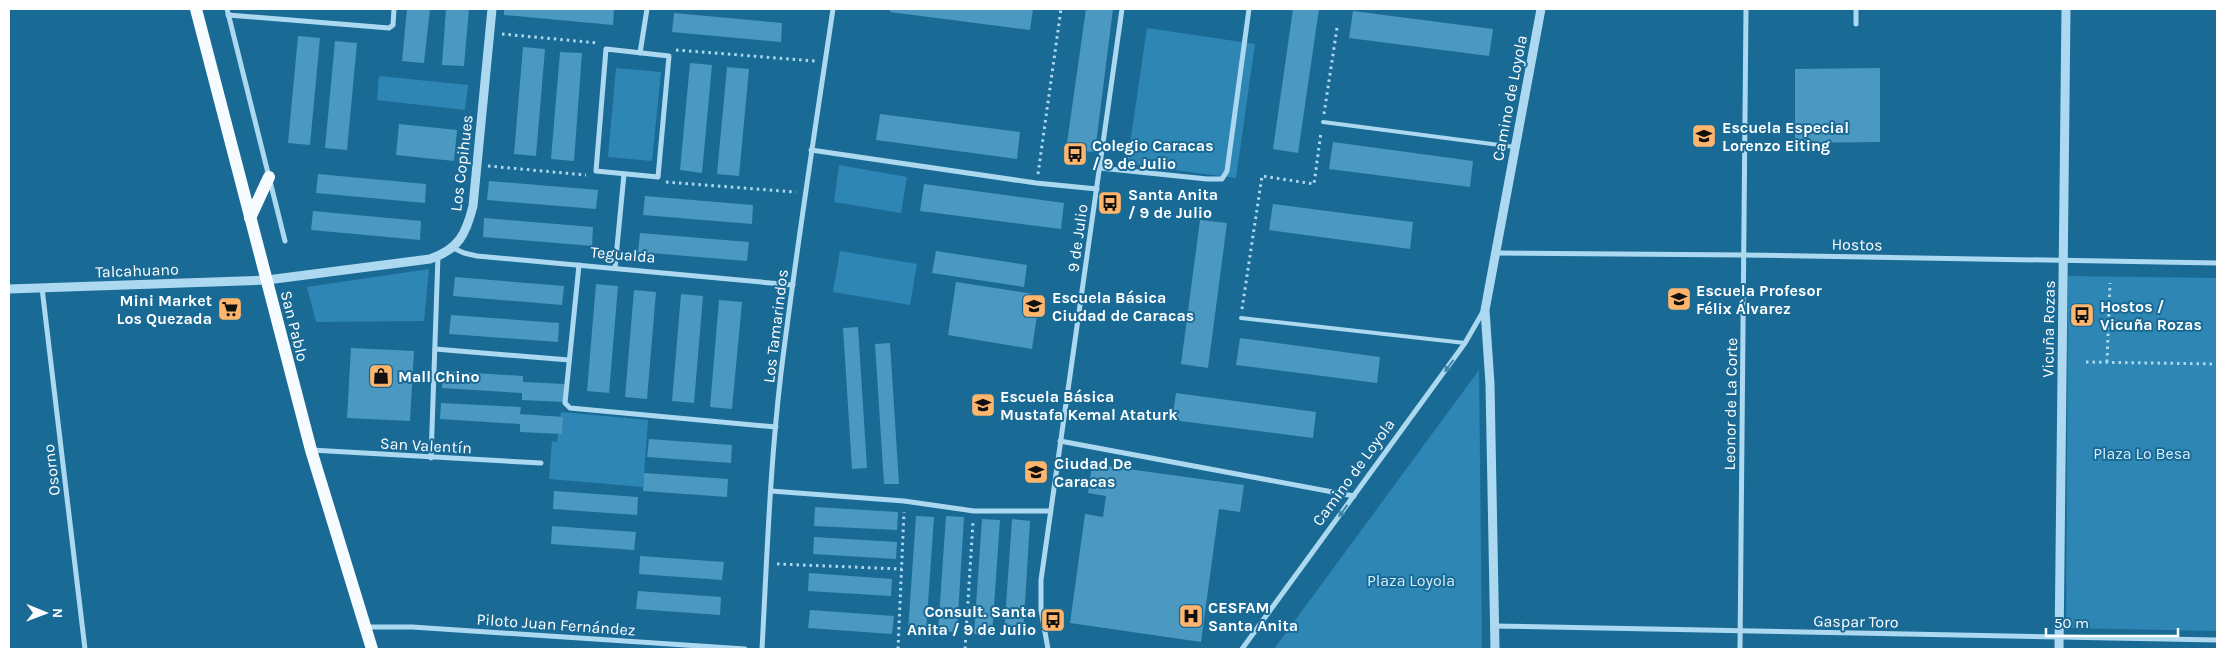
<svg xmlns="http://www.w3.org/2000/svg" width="2226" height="658" font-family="Karla,sans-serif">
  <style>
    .green { fill: #2e86b4 }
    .building { fill: #4b98c0 }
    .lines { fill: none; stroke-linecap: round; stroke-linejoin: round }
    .path { stroke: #add9f0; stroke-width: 3; stroke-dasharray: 2.5 4; stroke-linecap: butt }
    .service { stroke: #add9f0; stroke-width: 4 }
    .minor { stroke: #add9f0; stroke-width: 5 }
    .tertiary { stroke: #add9f0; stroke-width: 9 }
    .primary { stroke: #f6fbff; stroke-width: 12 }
    .oneway { fill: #3f86ac }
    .labels { text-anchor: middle; stroke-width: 4; stroke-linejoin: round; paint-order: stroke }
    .street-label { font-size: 16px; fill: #fff; stroke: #1a6a96 }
    .poi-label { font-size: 16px; font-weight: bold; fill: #fff; stroke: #1a6a96; text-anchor: start }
    .park-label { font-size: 16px; fill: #d4eefb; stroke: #1a6a96 }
  </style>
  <rect width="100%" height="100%" fill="#1a6a96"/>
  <g class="green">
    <path d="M1147,28L1255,44L1236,178L1127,164Z"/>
    <path d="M616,68L661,72L652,161L608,157Z"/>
    <path d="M379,76L468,85L465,110L377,100Z"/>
    <path d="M839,165L907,177L901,213L834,202Z"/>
    <path d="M840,251L917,264L910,305L833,292Z"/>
    <path d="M429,269L424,321L316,322L307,287Z"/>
    <path d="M2068,276L2217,278V631L2066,628Z"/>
    <path d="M1479,370L1482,649H1274Z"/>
    <path d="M561,412L648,420L643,487L549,479L552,441L557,442Z"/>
  </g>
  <g class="building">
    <path d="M407,9H430L424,63L402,61Z"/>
    <path d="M446,9H469L464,66L442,65Z"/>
    <path d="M504,9H614L613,25L504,15Z"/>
    <path d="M890,9H1033L1030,30L890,12Z"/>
    <path d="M1086,9H1113L1095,152L1066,150Z"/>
    <path d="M1293,9H1319L1298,153L1273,149Z"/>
    <path d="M1353,11L1493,29L1489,56L1349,38Z"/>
    <path d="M674,13L782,23L781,42L672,32Z"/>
    <path d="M298,36L320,38L310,145L288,143Z"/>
    <path d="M335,41L357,43L347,150L325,148Z"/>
    <path d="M523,47L545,49L536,156L514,154Z"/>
    <path d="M560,52L582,53L574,161L551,159Z"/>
    <path d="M690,63L712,65L702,173L680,170Z"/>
    <path d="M727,67L749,69L739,176L717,174Z"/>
    <path d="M1880,68V142L1795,143V69Z"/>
    <path d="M880,114L1020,132L1017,159L876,140Z"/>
    <path d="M399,124L457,130L454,161L396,155Z"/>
    <path d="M1333,142L1473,161L1470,187L1329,169Z"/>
    <path d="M318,174L426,184L425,203L316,193Z"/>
    <path d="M489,181L598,190L596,209L487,200Z"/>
    <path d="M924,184L1064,203L1061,229L920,211Z"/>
    <path d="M645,196L753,205L752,224L643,215Z"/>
    <path d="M1273,204L1413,222L1410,249L1269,230Z"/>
    <path d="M313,211L421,221L420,240L311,230Z"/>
    <path d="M484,218L593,227L592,246L483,237Z"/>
    <path d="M1200,220L1227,223L1208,368L1181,364Z"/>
    <path d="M640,233L749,242L747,261L638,252Z"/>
    <path d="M936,251L1027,265L1024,287L932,273Z"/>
    <path d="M455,277L564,286L562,305L453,296Z"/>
    <path d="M956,282L1040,295L1032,349L948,335Z"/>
    <path d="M596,284L618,286L609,393L587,391Z"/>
    <path d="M634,290L656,292L647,399L625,397Z"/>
    <path d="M681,294L703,296L694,403L672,401Z"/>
    <path d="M719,300L742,302L732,409L710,407Z"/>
    <path d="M221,304L237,305L243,316H220Z"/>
    <path d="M451,315L559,323L558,342L449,334Z"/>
    <path d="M858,327L867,468L852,469L843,328Z"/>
    <path d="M1240,338L1380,357L1377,383L1236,365Z"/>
    <path d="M890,343L899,484H884L875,344Z"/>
    <path d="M351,348L414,351L410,421L347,418Z"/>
    <path d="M443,371L523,376V382L565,384L564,402L522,400V393L442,388Z"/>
    <path d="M1176,393L1316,412L1313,438L1172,420Z"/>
    <path d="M441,403L521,407L520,414L563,417L562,434L520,432V424L440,419Z"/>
    <path d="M649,439L732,445L731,463L647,457Z"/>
    <path d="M1092,464L1244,485L1240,512L1219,509L1201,642L1070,623L1085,514L1103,517L1106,496L1088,493Z"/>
    <path d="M644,473L728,479L727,497L643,491Z"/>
    <path d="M554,491L638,497L637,515L553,509Z"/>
    <path d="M815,507L898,512L897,530L814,526Z"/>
    <path d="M916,516L934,517L926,632L908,631Z"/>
    <path d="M946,516L964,517L957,632L938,631Z"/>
    <path d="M982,519L1000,520L992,635L974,634Z"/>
    <path d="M1012,519L1030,521L1023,635L1004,634Z"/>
    <path d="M552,526L636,532L634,550L551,544Z"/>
    <path d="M814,537L897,542L896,559L813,554Z"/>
    <path d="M640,556L724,562L722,580L639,574Z"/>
    <path d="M809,573L892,579L891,596L808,591Z"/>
    <path d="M638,591L721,597L720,615L636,609Z"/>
    <path d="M810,610L894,616L892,634L808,628Z"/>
  </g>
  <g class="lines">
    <g class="path">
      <path d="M502,34L598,43"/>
      <path d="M676,50L815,61"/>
      <path d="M1324,114L1337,28"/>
      <path d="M488,166L586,175"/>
      <path d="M1038,174L1061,9"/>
      <path d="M666,182L796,192"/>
      <path d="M1242,309L1262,176L1314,184L1321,132"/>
      <path d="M2086,362L2217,364"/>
      <path d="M2107,362L2110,283"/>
      <path d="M777,564L902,569"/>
      <path d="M898,649L904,512"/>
      <path d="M965,649L973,522"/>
    </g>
    <g class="service">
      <path d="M1323,122L1515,147"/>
      <path d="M1241,318L1465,343"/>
    </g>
    <g class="minor">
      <path d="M227,9L285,241"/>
      <path d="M1856,9V24"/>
      <path d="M228,15L389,28L393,25L394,9"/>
      <path d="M606,49L669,56L658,177L596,171Z"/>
      <path d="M640,53L647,9"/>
      <path d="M811,150L1036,183L1097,189"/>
      <path d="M1100,168L1207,179H1222L1227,171L1249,9"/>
      <path d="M453,248L464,253L477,256L793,285"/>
      <path d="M1495,253L1744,255L2217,263"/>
      <path d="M579,265L565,403L570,408L776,427"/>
      <path d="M615,268L624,174"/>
      <path d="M42,288L85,649"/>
      <path d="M435,349L569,360"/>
      <path d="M1060,441L1354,496"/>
      <path d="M311,450L541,463"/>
      <path d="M431,458L438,256"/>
      <path d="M771,491L904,501L974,511H1050"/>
      <path d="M1494,626L2217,640"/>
      <path d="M365,627H412L745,649"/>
      <path d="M762,649C767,557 770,465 781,373C796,251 815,130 833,9"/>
      <path d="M1048,649L1041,610V580L1122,9"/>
      <path d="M1242,649L1465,343L1484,310"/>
      <path d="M1740,649L1746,9"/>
    </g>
    <g class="tertiary">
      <path d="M9,289L267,280L430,259C459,249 466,234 473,206L492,9"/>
      <path d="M1495,649L1490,384L1485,310L1541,9"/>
      <path d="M2059,649L2066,9"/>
    </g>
    <g class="primary">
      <path d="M196,9L311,450L372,649"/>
      <path d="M250,218L269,177"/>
    </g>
  </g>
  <defs><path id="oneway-solid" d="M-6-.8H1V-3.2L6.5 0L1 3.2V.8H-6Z" transform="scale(1.25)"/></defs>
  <g class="oneway">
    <use href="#oneway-solid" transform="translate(1449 366) rotate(126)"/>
    <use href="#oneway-solid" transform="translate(1343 511) rotate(126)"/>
  </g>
  <defs>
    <symbol id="school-square" viewBox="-11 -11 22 22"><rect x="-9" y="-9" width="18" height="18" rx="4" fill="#ffb66c" stroke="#1a6a96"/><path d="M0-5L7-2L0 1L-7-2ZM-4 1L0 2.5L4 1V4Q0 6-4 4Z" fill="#111"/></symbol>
    <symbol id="bus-square" viewBox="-11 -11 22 22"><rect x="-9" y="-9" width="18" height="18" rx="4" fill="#ffb66c" stroke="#1a6a96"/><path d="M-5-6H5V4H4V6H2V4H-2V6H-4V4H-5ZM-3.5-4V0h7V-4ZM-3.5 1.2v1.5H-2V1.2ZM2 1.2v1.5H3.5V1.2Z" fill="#111"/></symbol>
    <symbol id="supermarket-square" viewBox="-11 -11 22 22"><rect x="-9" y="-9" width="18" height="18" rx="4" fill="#ffb66c" stroke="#1a6a96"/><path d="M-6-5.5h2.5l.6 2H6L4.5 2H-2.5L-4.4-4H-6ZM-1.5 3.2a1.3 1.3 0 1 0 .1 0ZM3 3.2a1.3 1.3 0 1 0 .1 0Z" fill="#111"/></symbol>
    <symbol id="shop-square" viewBox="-11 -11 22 22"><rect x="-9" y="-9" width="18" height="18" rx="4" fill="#ffb66c" stroke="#1a6a96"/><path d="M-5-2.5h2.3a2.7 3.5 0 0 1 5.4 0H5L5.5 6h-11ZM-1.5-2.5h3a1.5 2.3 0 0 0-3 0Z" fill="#111"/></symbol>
    <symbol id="hospital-square" viewBox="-11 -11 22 22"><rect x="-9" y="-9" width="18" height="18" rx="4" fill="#ffb66c" stroke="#1a6a96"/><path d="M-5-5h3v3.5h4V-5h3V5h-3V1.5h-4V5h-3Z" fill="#111"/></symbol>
  </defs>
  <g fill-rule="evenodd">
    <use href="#school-square" x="1690" y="122" width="28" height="28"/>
    <use href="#bus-square" x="1061" y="140" width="28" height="28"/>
    <use href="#bus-square" x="1096" y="189" width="28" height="28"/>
    <use href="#school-square" x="1665" y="285" width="28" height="28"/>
    <use href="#school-square" x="1020" y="292" width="28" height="28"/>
    <use href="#supermarket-square" x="216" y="295" width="28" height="28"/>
    <use href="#bus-square" x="2068" y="301" width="28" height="28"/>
    <use href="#shop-square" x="367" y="362" width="28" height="28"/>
    <use href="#school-square" x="969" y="391" width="28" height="28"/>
    <use href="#school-square" x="1022" y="458" width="28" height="28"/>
    <use href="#hospital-square" x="1177" y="602" width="28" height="28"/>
    <use href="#bus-square" x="1039" y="606" width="28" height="28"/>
  </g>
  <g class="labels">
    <g class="street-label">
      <text transform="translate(1509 98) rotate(-79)" y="6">Camino de Loyola</text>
      <text transform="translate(461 163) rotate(-83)" y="6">Los Copihues</text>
      <text transform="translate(1077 238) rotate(-82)" y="6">9 de Julio</text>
      <text transform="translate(1857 244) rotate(1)" y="6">Hostos</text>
      <text transform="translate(623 254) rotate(5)" y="6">Tegualda</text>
      <text transform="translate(137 270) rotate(-2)" y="6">Talcahuano</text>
      <text transform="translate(295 326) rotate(76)" y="6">San Pablo</text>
      <text transform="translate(775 326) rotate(-83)" y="6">Los Tamarindos</text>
      <text transform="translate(2048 329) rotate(-89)" y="6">Vicuña Rozas</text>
      <text transform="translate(1730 404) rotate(-89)" y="6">Leonor de La Corte</text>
      <text transform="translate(426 445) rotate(3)" y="6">San Valentín</text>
      <text transform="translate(51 470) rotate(-97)" y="6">Osorno</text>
      <text transform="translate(1353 472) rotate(-54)" y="6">Camino de Loyola</text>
      <text transform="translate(1856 621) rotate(1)" y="6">Gaspar Toro</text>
      <text transform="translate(556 624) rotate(4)" y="6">Piloto Juan Fernández</text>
    </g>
    <g class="poi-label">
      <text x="1722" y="133">Escuela Especial<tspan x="1722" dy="18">Lorenzo Eiting</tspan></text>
      <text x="1092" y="151">Colegio Caracas<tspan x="1092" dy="18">/ 9 de Julio</tspan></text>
      <text x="1128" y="200">Santa Anita<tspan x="1128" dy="18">/ 9 de Julio</tspan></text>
      <text x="1696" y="296">Escuela Profesor<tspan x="1696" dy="18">Félix Álvarez</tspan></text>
      <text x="1052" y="303">Escuela Básica<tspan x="1052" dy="18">Ciudad de Caracas</tspan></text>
      <text x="212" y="306" text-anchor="end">Mini Market<tspan x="212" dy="18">Los Quezada</tspan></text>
      <text x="2100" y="312">Hostos /<tspan x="2100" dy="18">Vicuña Rozas</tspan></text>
      <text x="398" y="382">Mall Chino</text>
      <text x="1000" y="402">Escuela Básica<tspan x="1000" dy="18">Mustafa Kemal Ataturk</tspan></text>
      <text x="1054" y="469">Ciudad De<tspan x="1054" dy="18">Caracas</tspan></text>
      <text x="1208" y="613">CESFAM<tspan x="1208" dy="18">Santa Anita</tspan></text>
      <text x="1036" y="617" text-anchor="end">Consult. Santa<tspan x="1036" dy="18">Anita / 9 de Julio</tspan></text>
    </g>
    <g class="park-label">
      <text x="2142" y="459">Plaza Lo Besa</text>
      <text x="1411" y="586">Plaza Loyola</text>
    </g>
  </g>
  <rect width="2226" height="658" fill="none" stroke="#ffffff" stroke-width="20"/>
  <g transform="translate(45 613) rotate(91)" stroke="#1a6a96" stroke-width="4" paint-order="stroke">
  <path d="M0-4L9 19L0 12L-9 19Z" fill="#ffffff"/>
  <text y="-8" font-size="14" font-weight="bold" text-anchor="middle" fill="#ffffff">N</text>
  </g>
  <path d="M2046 628v8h132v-8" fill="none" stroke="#ffffff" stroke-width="2.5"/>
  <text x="2054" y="628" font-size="15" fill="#ffffff" stroke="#1a6a96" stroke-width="4" paint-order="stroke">50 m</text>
</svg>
